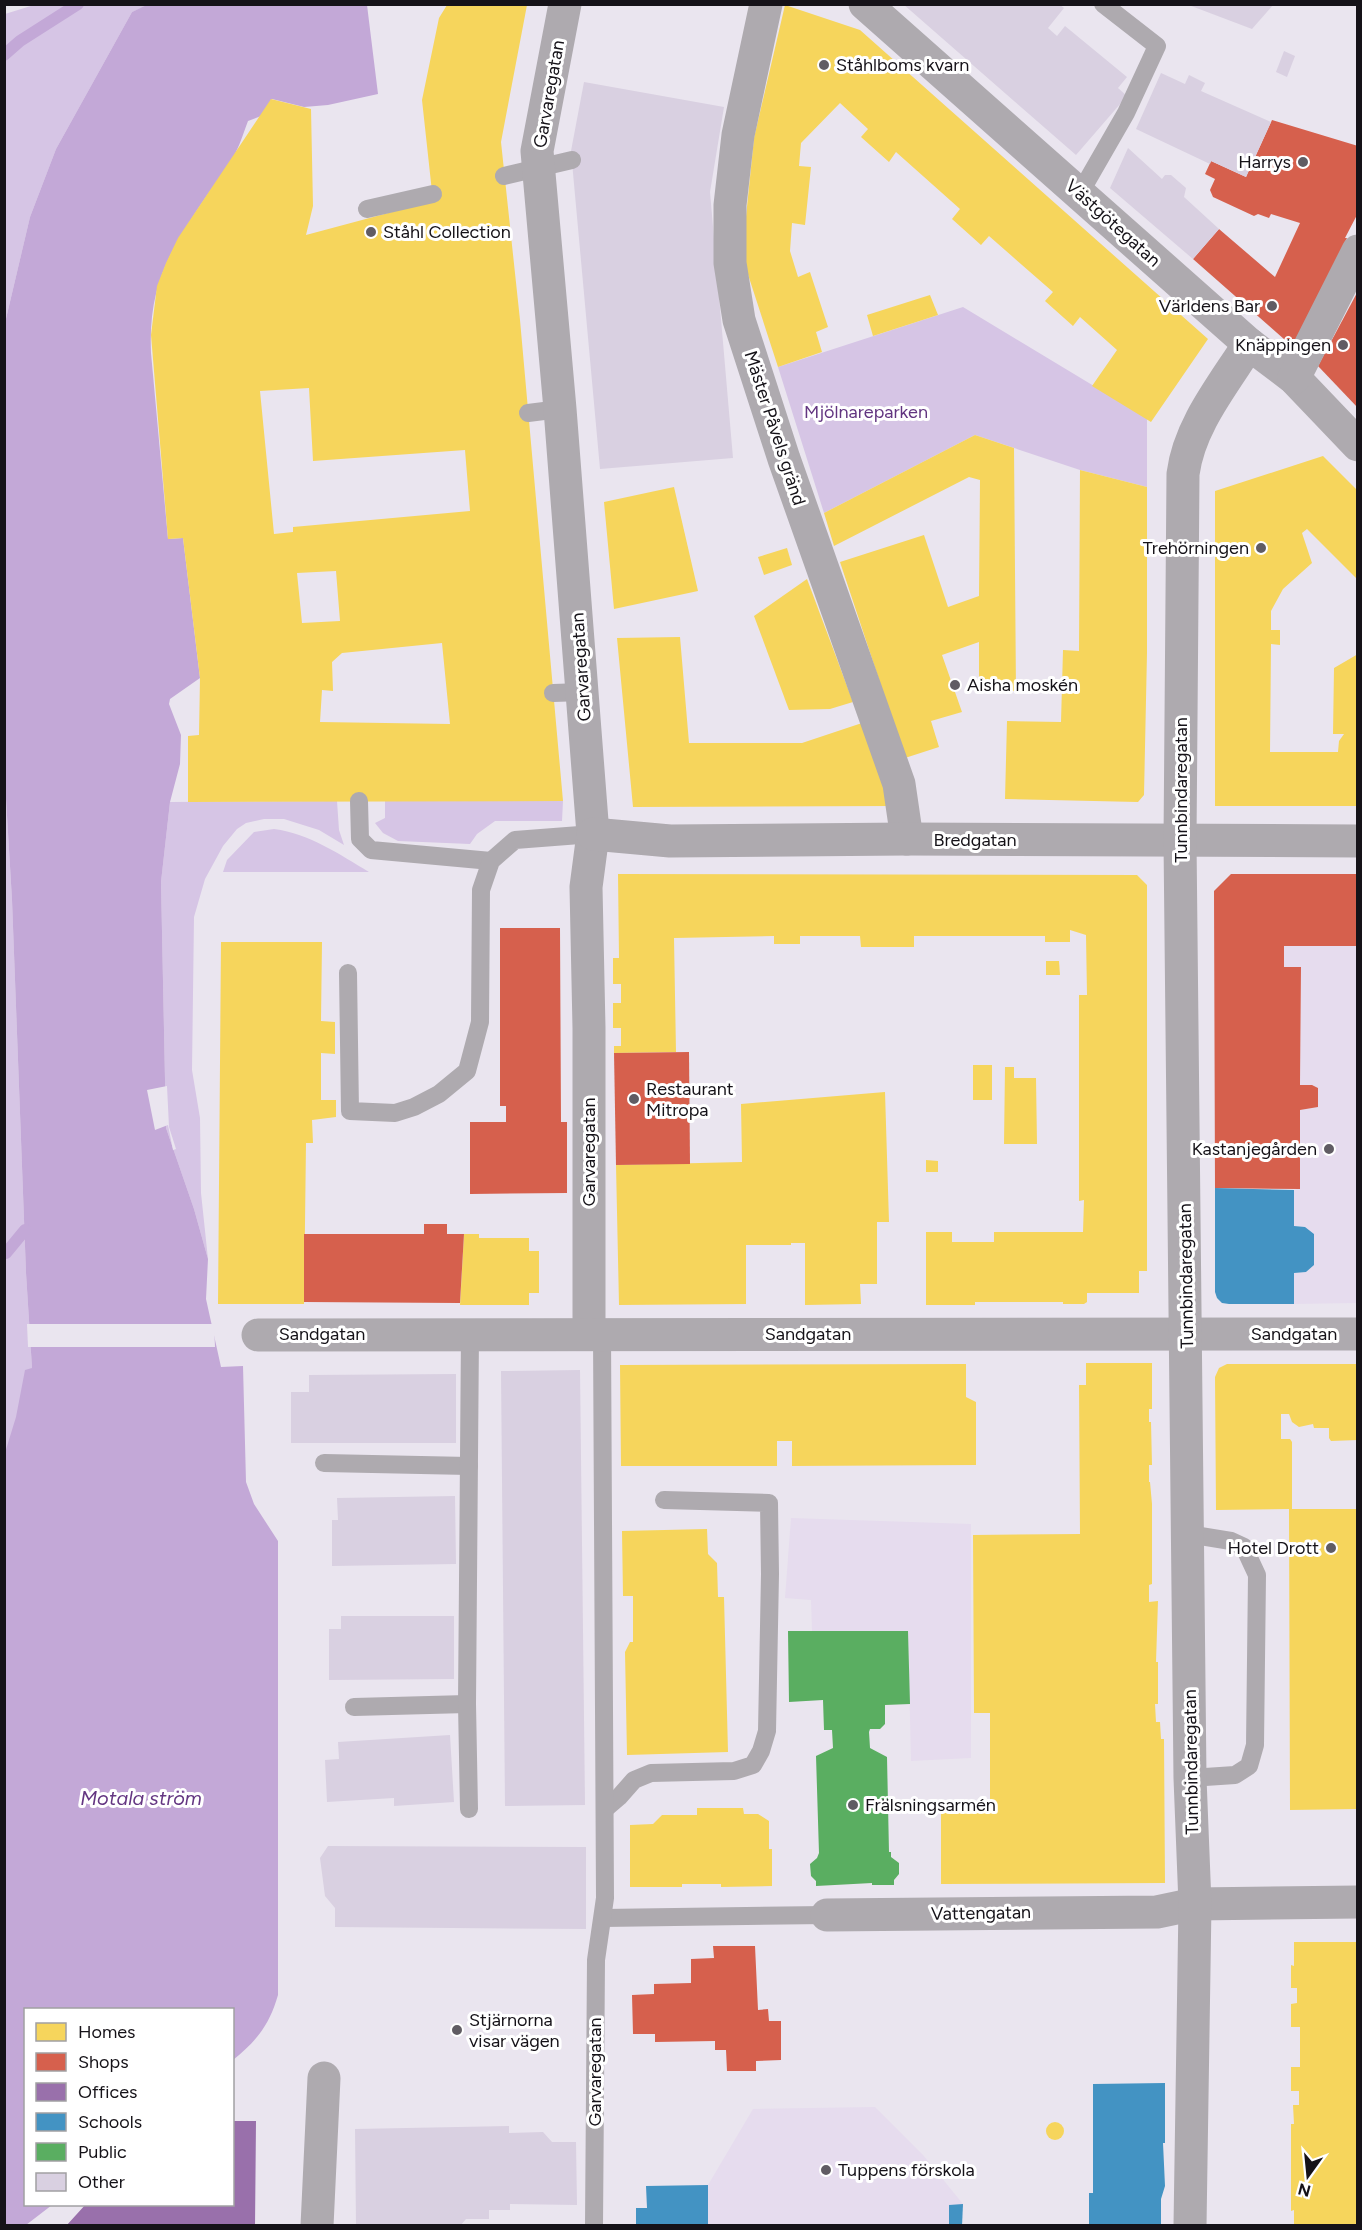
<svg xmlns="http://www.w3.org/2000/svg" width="1362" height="2230" font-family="Figtree,sans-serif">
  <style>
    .built { fill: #e6dcee }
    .green { fill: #d6c5e5 }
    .water { fill: #c3a8d7 }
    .pier { fill: #eae5ef }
    .homes { fill: #f6d55c; fill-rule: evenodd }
    .shops { fill: #d6604d }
    .offices { fill: #9970ab }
    .schools { fill: #4393c3 }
    .public { fill: #5aae61 }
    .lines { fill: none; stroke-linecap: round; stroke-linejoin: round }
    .stream { stroke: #c3a8d7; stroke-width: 12 }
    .building { fill: #d9d0e1 }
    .lane { stroke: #aeaaaf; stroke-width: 18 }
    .street { stroke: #aeaaaf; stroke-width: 33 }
    .poi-dot { fill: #605c63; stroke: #fff; stroke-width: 2 }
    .labels { text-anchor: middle; stroke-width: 6; stroke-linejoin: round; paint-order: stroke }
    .poi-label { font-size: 18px; fill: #151218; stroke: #fff; text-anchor: start }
    .street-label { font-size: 18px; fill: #151218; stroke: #fff }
    .park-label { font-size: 18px; fill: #623580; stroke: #fff }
    .water-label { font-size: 20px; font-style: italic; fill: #643682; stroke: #fff }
  </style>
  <rect width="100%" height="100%" fill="#eae5ef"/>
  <g class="built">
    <path d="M1284,946H1357V1303L1294,1304V1273L1306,1272L1314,1265V1234L1305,1227L1294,1226V1190L1300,1189V1110L1318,1107V1088L1312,1085H1300L1301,968L1284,967Z"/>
    <path d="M791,1518L971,1524V1758L911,1761L908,1632L812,1631L811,1600L785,1598Z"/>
    <path d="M875,2107L923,2155L963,2204L949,2225H708V2185L753,2109Z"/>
  </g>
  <g class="green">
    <path d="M34,5H149L132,12L56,149L30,217L5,323V14Z"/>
    <path d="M963,307L1147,418V487L1080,470L975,435L824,513L778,367Z"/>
    <path d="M4,765L12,900L26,1273L32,1368L5,1456Z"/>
    <path d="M337,801L339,830L344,845L319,830L284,819H264L246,823L237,829L223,846L205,879L194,917L192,1070L200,1118L201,1193L208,1259L194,1209L166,1128L161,882L170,802Z"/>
    <path d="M385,801H563L562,821H495L477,834L470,844L398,841L383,833L375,823L385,818Z"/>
    <path d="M274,829C310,834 339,854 369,872H223L227,860L254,832Z"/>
  </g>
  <path class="water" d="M149,4L367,5L378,94L328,105L304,107L272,99L261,116L248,121C244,131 241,142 236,152C230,165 219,178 210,191C172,247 148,282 151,353L168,539L183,538L200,678L170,699L169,704L181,735L180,764L170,802L161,882L166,1128L194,1209L208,1259L206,1299L221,1367L243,1366L246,1482L254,1504L278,1541V1995C269,2026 257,2040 233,2060L232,2010H26V2204L52,2205L26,2225L5,2226L4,1456L16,1417L25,1370L32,1368L26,1273L12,900L4,765L5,323L30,217L56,149L132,12Z"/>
  <g class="pier">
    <path d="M1321,4L1343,5L1357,18L1358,39Z"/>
    <path d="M167,1086L169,1127L176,1149L173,1150L168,1125L155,1130L147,1090Z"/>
    <path d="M27,1324H214L215,1347H28Z"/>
  </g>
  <g class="homes">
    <path d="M447,5H527L501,142L520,320L563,801L188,802V736L199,735L200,678L183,538L168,539L151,335L157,286L166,263L178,238L271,99L311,109L313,206L306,235L433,201L422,100L439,18ZM309,388L313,461L465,450L470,511L293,527V532L274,534L260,391ZM336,571L340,621L302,623L297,573ZM442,643L450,724L320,722L322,690L333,691L332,662L342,653Z"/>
    <path d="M785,5L860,30L1208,339L1151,422L1092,386L1117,350L1080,317L1073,326L1045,301L1053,292L989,236L981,245L952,219L960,209L896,152L889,162L861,137L868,129L840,103L801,143L799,166L811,167L805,225L792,223L790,251L798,277L810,272L828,327L816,332L822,352L778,367L742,256L754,138Z"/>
    <path d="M930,295L938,315L873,336L867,315Z"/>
    <path d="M975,435L1014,448L1016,692L979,677V642L942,655L962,712L931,721L939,747L905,758L840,562L924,535L948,607L979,596L980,480L969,477L834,546L824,513Z"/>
    <path d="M1323,456L1358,491V580L1307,529L1302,533L1312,563L1283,589L1271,611V630H1280V645L1271,644L1270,752H1338L1339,741L1344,734H1333L1334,668L1358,654V806H1215V491Z"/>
    <path d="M1080,470L1147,487V653L1144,795L1138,802L1005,799L1007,721L1061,722L1063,650L1079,651Z"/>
    <path d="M674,487L698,591L614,609L604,502Z"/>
    <path d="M787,548L792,565L764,575L758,557Z"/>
    <path d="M807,579L853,702L830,709L789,710L754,616Z"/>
    <path d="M680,637L689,743H802L862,723L892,806L633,807L617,638Z"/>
    <path d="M618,874L1137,875L1147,885V1271H1139V1293H1087V1302L1084,1304H1063V1302H975V1305H926V1232H952V1242H994V1232H1083L1084,1200L1079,1201V995H1087L1086,935L1070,930V942H1045V936H914V947H861L860,936H800V944H774V936L674,938L676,1052L614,1053V1046H621V1028H613V1003H621V984H613V958H619Z"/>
    <path d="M221,942H322L321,1021L335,1022V1054L321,1053V1100H336V1117L312,1120L313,1143H306L304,1304H218Z"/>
    <path d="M1046,961H1059L1060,975H1046Z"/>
    <rect x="973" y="1065" width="19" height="35"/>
    <path d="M1005,1067H1014V1078H1036L1037,1144H1004Z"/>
    <path d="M885,1092L889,1222H877V1284H860L861,1304L805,1305V1243H791V1245H746V1304L619,1305L616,1165L742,1162L741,1104Z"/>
    <path d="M926,1160L938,1161V1172H926Z"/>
    <path d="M464,1234H479V1238H529V1251H539V1293H529V1305H460Z"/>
    <path d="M1086,1363H1152V1409H1149V1422H1151L1152,1465H1149V1482H1150L1152,1504V1584L1149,1585V1602L1158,1601L1156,1662H1158V1704H1155L1156,1722H1160L1161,1739H1164L1165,1883L941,1884V1810L990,1809V1713H974L973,1535L1080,1534L1079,1385H1086Z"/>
    <path d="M966,1364V1397L976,1402V1465L792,1466V1441H777V1466H621L620,1365Z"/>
    <path d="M1227,1364H1358V1440L1331,1441L1329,1438V1428H1314L1313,1424L1299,1427L1292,1422L1289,1414H1281V1439H1290L1292,1442V1509H1358V1809L1290,1810L1289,1509L1216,1510L1215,1377L1219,1368Z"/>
    <path d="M707,1529L708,1554L717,1563L718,1597H724L728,1752L627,1755L625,1652L630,1642H633V1596H623L622,1531Z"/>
    <path d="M697,1808H743L744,1814H758L769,1821V1849H772V1886L721,1887V1884H682V1887H630V1825L653,1824L662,1815H697Z"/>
    <path d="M1294,1942H1358V2226H1294V2210L1291,2211V2124H1294L1293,2105H1299V2091H1291V2067H1300V2027H1291V2004L1297,2003V1988H1291V1965L1294,1966Z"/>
    <circle cx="1055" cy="2131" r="9"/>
  </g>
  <g class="shops">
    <path d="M1272,120L1358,146V213L1345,238H1347L1293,347L1193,259L1219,229L1275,277L1300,223L1271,214L1269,218L1258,214L1254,216L1213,197L1210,190L1215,179L1205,174L1211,161L1246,177Z"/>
    <path d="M1358,291V408L1318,366Z"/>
    <path d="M1231,874H1358V946H1284V967H1301L1300,1085H1312L1318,1088V1107L1300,1110V1189L1215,1188L1214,891Z"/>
    <path d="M500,928H560L561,1122H567V1193L470,1194V1122H506V1106H500Z"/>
    <path d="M689,1052L690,1164L616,1165L614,1053Z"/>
    <path d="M424,1224H447V1234H464L460,1303L304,1302V1234H424Z"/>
    <path d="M713,1946H755L758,2010L768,2009L769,2021H781V2060L756,2061V2071H727L726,2050H715V2041L655,2042V2034H633L632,1995L654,1994V1984L691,1983V1959L714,1958Z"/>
  </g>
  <path class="offices" d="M232,2121H256L255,2226H66L86,2204H232Z"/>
  <g class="schools">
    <path d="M1215,1188L1294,1190V1226L1305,1227L1314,1234V1265L1306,1272L1294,1273V1304H1229L1222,1303L1217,1298L1215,1292Z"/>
    <path d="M1165,2083V2143H1163L1165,2186L1161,2199V2226H1089V2193H1093V2084Z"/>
    <path d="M708,2185V2226H636V2208H647L646,2186Z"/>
    <path d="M963,2204L962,2226H949V2205Z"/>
  </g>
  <path class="public" d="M788,1631H908L910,1704L885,1705V1724L880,1729H870L869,1732L870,1748L887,1757L889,1852H891V1857L899,1863V1874L894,1880V1885H872V1883L816,1886V1881L811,1876L810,1864L817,1858L819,1853L816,1756L833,1748L832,1730H824L823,1700L789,1702Z"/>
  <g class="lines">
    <g class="stream">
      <path d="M4,55L20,41L78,4"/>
      <path d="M4,1251L6,1253L25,1230"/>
    </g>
  </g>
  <g class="building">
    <path d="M903,4H1059L1064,8L1048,28L1057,36L1065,26L1127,77L1118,88L1127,96L1076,155Z"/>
    <path d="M1186,4H1274L1252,29Z"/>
    <path d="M1284,51L1295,56L1287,77L1276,72Z"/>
    <path d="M1161,73L1185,84L1189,75L1205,83L1201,91L1271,122L1246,177L1211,161L1210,164L1136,129Z"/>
    <path d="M584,82L724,107L710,192L733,458L600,469L571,151Z"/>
    <path d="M1128,148L1162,179L1165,175H1171L1186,188L1184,197L1219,229L1193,259L1110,188Z"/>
    <path d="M580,1370L585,1805L505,1806L501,1371Z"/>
    <path d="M456,1374V1443H291V1392H309V1375Z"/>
    <path d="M455,1496L456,1564L332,1566V1520H338L337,1498Z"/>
    <path d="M341,1616H454V1679L329,1680V1629H341Z"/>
    <path d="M450,1735L454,1802L394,1806V1798L327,1802L325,1760L339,1759L338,1742Z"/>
    <path d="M328,1846L586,1847V1929L335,1927V1908L325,1896L320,1858Z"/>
    <path d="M509,2126V2133L543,2132L552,2142H576L577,2205L510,2204V2210H489V2219H466L460,2226H356L355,2129Z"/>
  </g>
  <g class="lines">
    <g class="lane">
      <path d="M504,176L572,160"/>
      <path d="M1080,193L1126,113L1157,46L1103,4"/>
      <path d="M367,209L433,194"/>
      <path d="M528,413L560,409"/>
      <path d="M553,693L583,692"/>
      <path d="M359,801L360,839L371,850L491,861"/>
      <path d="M348,973L350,1111L395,1113L414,1107L439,1094L467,1071L480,1022L481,890L491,861L515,840L593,834"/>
      <path d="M324,1463L469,1466"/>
      <path d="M1188,1534L1231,1541L1244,1547L1257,1575L1255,1745L1249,1766L1235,1775L1190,1778"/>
      <path d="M354,1707L467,1704"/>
      <path d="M469,1809L467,1704L470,1334"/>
      <path d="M605,1809L619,1797L634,1780L651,1773L734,1771L753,1765L761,1751L767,1731L770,1574L769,1503L664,1500"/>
      <path d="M603,1918L827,1915"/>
      <path d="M594,2226L596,1960L605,1898L602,1333"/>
    </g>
    <g class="street">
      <path d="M565,4L537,151L560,409L593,834L586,887L589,1028V1333"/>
      <path d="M766,4L738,135L730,205V263L739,320L784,459L899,784L907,839"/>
      <path d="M865,4L1249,344L1294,378L1358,445"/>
      <path d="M1294,378L1358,251"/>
      <path d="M593,834L670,841L907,839L1358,841"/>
      <path d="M258,1335C624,1334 991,1337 1358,1334"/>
      <path d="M827,1915L1157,1912L1195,1904L1358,1902"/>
      <path d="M317,2226L324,2078"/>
      <path d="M1190,2226L1195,1904L1190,1778L1180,841L1183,474C1189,426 1223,385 1249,344"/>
    </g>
  </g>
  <g class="poi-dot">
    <circle cx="824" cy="65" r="6"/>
    <circle cx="1303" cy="162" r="6"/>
    <circle cx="371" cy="232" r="6"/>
    <circle cx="1272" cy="306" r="6"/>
    <circle cx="1343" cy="345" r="6"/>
    <circle cx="1261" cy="548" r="6"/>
    <circle cx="955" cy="685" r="6"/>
    <circle cx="634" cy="1099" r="6"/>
    <circle cx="1329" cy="1149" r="6"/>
    <circle cx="1331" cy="1548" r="6"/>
    <circle cx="853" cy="1805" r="6"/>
    <circle cx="457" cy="2030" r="6"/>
    <circle cx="826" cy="2170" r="6"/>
  </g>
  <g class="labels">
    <g class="poi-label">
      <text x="836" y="71">Ståhlboms kvarn</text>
      <text x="1291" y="168" text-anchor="end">Harrys</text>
      <text x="383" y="238">Ståhl Collection</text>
      <text x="1260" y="312" text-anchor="end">Världens Bar</text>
      <text x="1331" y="351" text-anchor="end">Knäppingen</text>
      <text x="1249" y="554" text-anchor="end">Trehörningen</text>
      <text x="967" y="691">Aisha moskén</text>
      <text x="646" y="1095">Restaurant<tspan x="646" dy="21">Mitropa</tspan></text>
      <text x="1317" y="1155" text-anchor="end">Kastanjegården</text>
      <text x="1319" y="1554" text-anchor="end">Hotel Drott</text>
      <text x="865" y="1811">Frälsningsarmén</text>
      <text x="469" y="2026">Stjärnorna<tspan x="469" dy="21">visar vägen</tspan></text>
      <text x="838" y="2176">Tuppens förskola</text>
    </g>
    <g class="street-label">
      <text transform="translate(549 94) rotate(-80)" y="6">Garvaregatan</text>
      <text transform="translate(1113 223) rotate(42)" y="6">Västgötegatan</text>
      <text transform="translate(775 428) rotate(72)" y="6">Mäster Påvels gränd</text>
      <text transform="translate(581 667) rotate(-94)" y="6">Garvaregatan</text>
      <text transform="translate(1181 790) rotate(-90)" y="6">Tunnbindaregatan</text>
      <text x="975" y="846">Bredgatan</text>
      <text transform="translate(589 1152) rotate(-90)" y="6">Garvaregatan</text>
      <text transform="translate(1186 1276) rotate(-91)" y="6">Tunnbindaregatan</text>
      <text x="322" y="1340">Sandgatan</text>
      <text x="808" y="1340">Sandgatan</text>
      <text x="1294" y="1340">Sandgatan</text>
      <text transform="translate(1191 1762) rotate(-91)" y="6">Tunnbindaregatan</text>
      <text transform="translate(981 1913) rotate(-1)" y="6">Vattengatan</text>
      <text transform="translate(595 2072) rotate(-90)" y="6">Garvaregatan</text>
    </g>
    <g class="park-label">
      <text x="866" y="418">Mjölnareparken</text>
    </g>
    <g class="water-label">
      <text x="141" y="1805">Motala ström</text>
    </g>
  </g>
  <rect width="1362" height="2230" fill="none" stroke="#151218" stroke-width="12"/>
  <rect x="24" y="2008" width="210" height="198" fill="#ffffff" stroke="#a1a0a3" stroke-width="1.5"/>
  <rect x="36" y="2023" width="30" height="18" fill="#f6d55c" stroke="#a1a0a3" stroke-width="1.5"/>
  <text x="78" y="2038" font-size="18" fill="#151218">Homes</text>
  <rect x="36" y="2053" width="30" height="18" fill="#d6604d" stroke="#a1a0a3" stroke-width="1.5"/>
  <text x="78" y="2068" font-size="18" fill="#151218">Shops</text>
  <rect x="36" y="2083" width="30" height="18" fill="#9970ab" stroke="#a1a0a3" stroke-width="1.5"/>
  <text x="78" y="2098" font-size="18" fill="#151218">Offices</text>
  <rect x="36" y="2113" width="30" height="18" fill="#4393c3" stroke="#a1a0a3" stroke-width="1.5"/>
  <text x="78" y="2128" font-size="18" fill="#151218">Schools</text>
  <rect x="36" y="2143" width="30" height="18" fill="#5aae61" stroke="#a1a0a3" stroke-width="1.5"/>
  <text x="78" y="2158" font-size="18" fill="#151218">Public</text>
  <rect x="36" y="2173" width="30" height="18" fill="#d9d0e1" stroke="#a1a0a3" stroke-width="1.5"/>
  <text x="78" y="2188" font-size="18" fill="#151218">Other</text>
  <g transform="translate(1308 2176) rotate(195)" stroke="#ffffff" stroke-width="4.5" paint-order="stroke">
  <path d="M0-4.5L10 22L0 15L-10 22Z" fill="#151218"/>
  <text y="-9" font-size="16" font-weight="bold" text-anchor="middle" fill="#151218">N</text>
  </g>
</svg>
